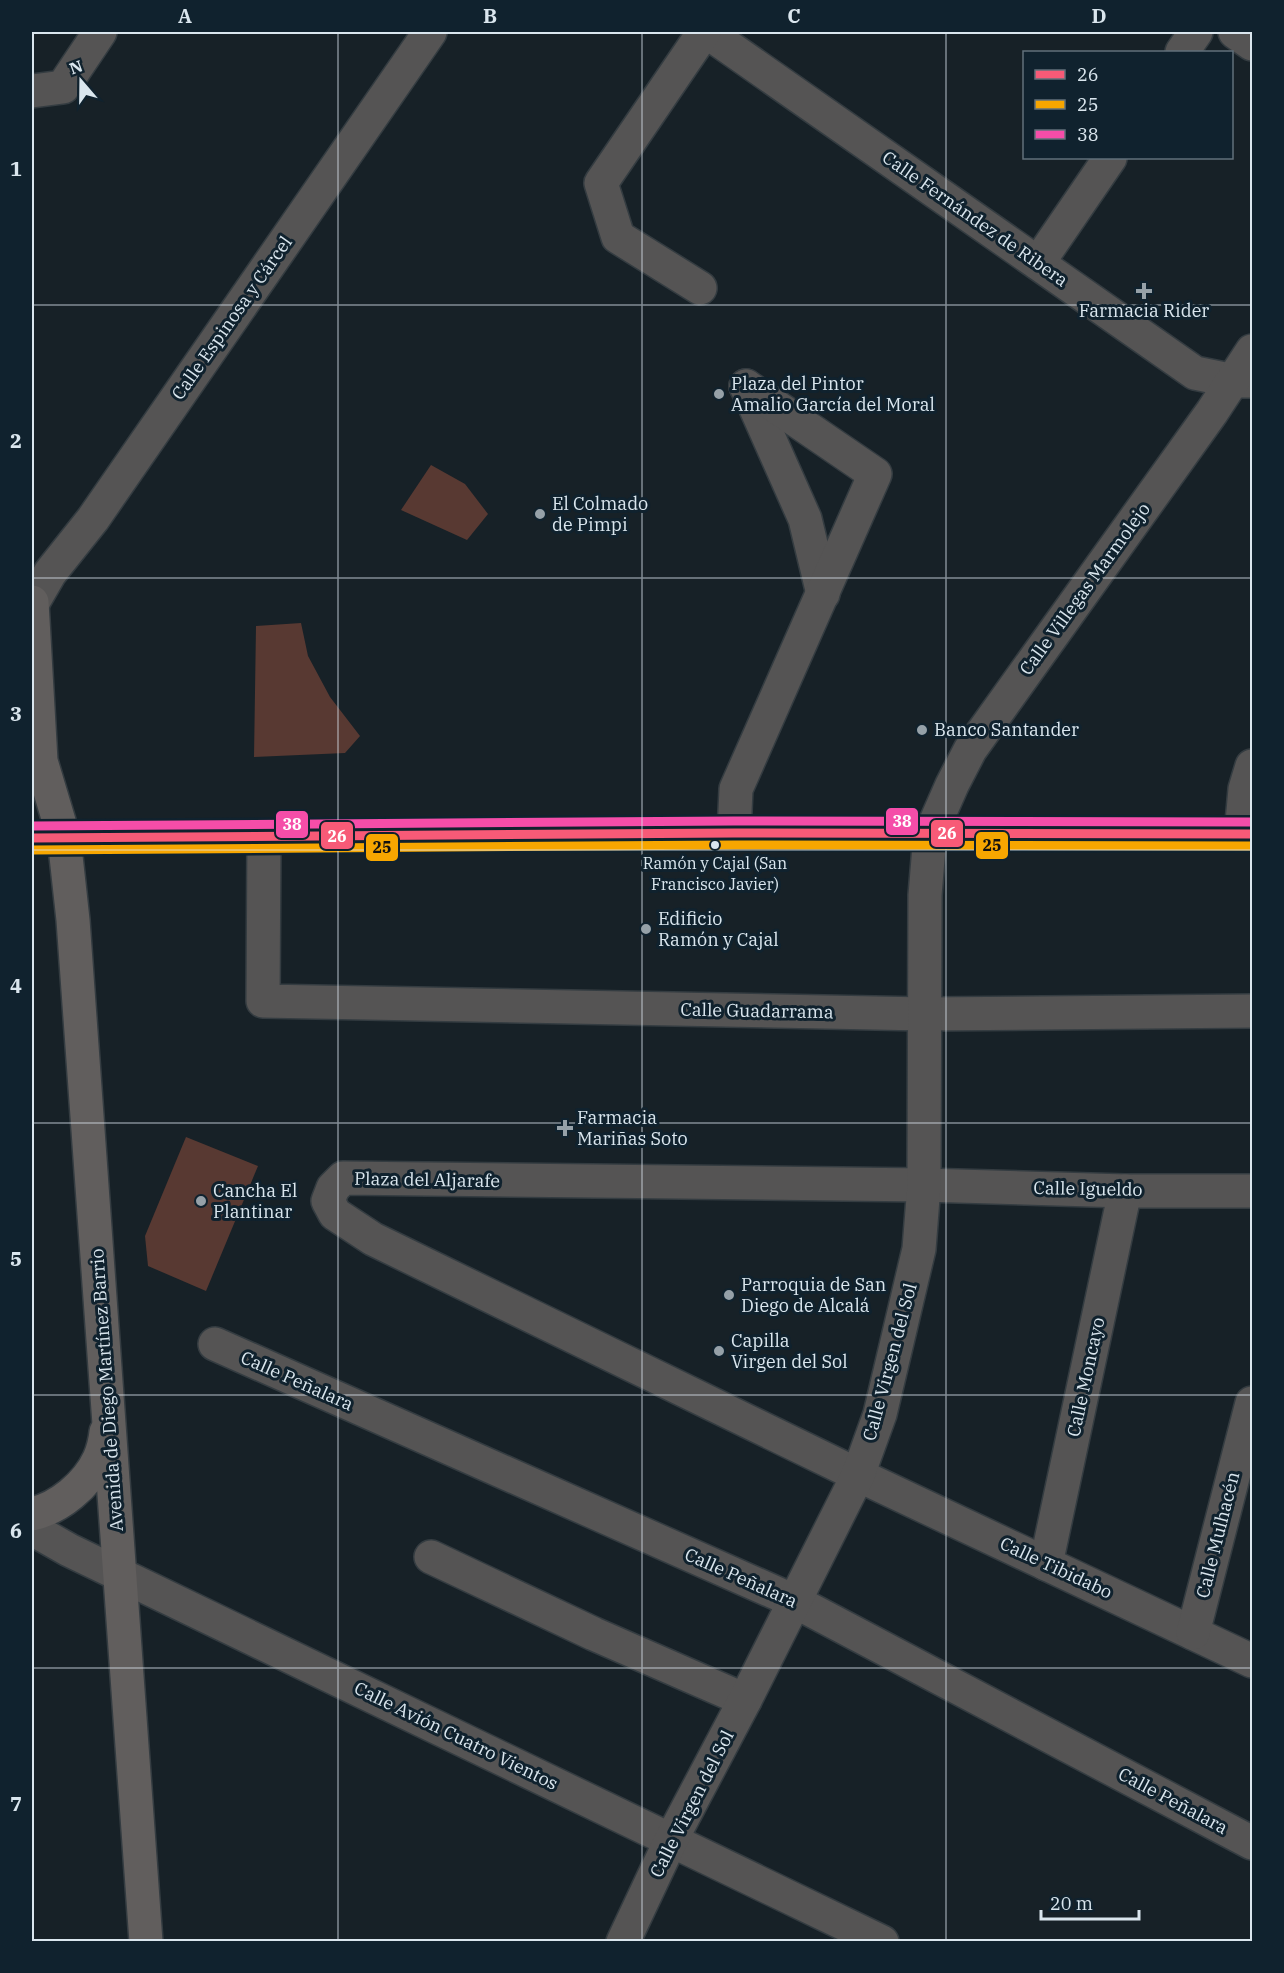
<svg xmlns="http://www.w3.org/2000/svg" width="1284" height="1973" font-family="'IBM Plex Serif',serif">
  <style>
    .green { fill: #583932 }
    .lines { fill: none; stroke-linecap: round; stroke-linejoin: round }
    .minor-casing { stroke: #343c41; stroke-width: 36 }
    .major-casing { stroke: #343c41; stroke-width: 36 }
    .minor { stroke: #555454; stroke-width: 33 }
    .major { stroke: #615e5d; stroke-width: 33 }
    .bus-1-casing { stroke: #10222e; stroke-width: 14 }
    .bus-2-casing { stroke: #10222e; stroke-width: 14 }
    .bus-3-casing { stroke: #10222e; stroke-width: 14 }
    .bus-1 { stroke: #f75a77; stroke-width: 9 }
    .bus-2 { stroke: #f7a600; stroke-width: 9 }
    .bus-3 { stroke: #f54da8; stroke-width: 9 }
    .grid { fill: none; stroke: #dae6ee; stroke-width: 1.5; stroke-opacity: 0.55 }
    .poi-dot { fill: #96a1a8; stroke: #10222e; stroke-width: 2 }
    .bus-dot { fill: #dae6ee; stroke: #10222e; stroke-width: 2 }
    .labels { text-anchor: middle; stroke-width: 6; stroke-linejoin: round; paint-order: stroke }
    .bus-label { font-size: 16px; fill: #dae6ee; stroke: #10222e }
    .street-label { font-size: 18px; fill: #dae6ee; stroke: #10222e }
    .poi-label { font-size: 18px; fill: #dae6ee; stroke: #10222e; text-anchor: start }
    .line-badge { stroke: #10222e; stroke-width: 2 }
    .badge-label { font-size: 16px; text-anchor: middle; font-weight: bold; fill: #fff }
    .pale-badge-label { font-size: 16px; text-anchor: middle; font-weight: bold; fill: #111 }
    .neatline { fill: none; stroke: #dae6ee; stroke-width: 2 }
    .grid-label { font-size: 20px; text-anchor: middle; font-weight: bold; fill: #dae6ee }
  </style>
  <rect width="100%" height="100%" fill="#172127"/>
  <g class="green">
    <path d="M431,465L465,484L488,514L467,540L401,510Z"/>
    <path d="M301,623L308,656L330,697L360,736L345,753L254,757L256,626Z"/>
    <path d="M186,1137L258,1166L206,1291L148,1266L145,1236Z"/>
  </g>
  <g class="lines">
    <defs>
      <g id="minor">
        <path d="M707,32L1195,373L1234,381H1252"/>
        <path d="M1235,32L1252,44"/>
        <path d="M1182,52L1196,32"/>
        <path d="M32,91L63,87L100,32"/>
        <path d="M1038,263L1110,158"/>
        <path d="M700,288L618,237L601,183L704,32"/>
        <path d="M746,386L805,519L823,594"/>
        <path d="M32,604L50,573L93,519L430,32"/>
        <path d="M734,833L736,789L875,474L746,386"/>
        <path d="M1241,834L1245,789L1252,766"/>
        <path d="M264,837L263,1001L925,1014L1252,1011"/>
        <path d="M1252,1191H1125L924,1185L343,1178L333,1188L328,1201L335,1214L373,1239L858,1475L1252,1661"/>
        <path d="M215,1344L794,1601L1252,1843"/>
        <path d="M32,1529L69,1550L882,1942"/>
        <path d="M431,1557L594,1634L745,1700"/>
        <path d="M1046,1564L1125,1191"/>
        <path d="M1193,1633L1252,1403"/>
        <path d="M623,1942L671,1840L745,1700L858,1475L880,1414L919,1249L924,1185L925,895L930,835L952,785L970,750L1212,412L1252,351"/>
      </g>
      <g id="major">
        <path d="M32,602L41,761L64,838L73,920L146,1942"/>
        <path d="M32,838L734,833L1252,834"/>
        <path d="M32,1514C59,1508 87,1485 99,1459C103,1450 105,1441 106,1432"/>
      </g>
    </defs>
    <use href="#minor" class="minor-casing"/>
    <use href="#major" class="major-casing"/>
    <use href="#minor" class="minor"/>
    <use href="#major" class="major"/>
    <defs>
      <path id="bus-1" d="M32,838L734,833L1252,834"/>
      <path id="bus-2" d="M32,850L734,845L1252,846"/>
      <path id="bus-3" d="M32,826L734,821L1252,822"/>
    </defs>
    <use href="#bus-1" class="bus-1-casing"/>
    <use href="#bus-2" class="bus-2-casing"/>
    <use href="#bus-3" class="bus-3-casing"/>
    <use href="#bus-1" class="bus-1"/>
    <use href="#bus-2" class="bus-2"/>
    <use href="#bus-3" class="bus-3"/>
  </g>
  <path class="grid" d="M338,32V1942M642,32V1942M946,32V1942M32,305H1252M32,578H1252M32,850H1252M32,1123H1252M32,1395H1252M32,1668H1252"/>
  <g class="poi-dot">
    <path d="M1141 282h6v6h6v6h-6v6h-6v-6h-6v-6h6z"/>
    <circle cx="719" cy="394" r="6"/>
    <circle cx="540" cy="514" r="6"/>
    <circle cx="922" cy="730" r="6"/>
    <circle cx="646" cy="929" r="6"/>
    <path d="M562 1119h6v6h6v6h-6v6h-6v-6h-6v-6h6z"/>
    <circle cx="201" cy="1201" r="6"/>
    <circle cx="729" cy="1295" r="6"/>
    <circle cx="719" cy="1351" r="6"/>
  </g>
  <circle class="bus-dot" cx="715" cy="845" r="5"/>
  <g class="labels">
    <g class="bus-label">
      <text x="715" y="869">Ramón y Cajal (San<tspan x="715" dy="21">Francisco Javier)</tspan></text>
    </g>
    <g class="street-label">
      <text transform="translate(975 219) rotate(35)" y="6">Calle Fernández de Ribera</text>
      <text transform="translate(232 318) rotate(-55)" y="6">Calle Espinosa y Cárcel</text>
      <text transform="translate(1085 589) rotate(-54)" y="6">Calle Villegas Marmolejo</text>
      <text transform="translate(757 1011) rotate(1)" y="6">Calle Guadarrama</text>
      <text transform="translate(427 1180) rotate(1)" y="6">Plaza del Aljarafe</text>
      <text transform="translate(1088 1189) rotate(1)" y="6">Calle Igueldo</text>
      <text transform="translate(890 1362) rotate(-75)" y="6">Calle Virgen del Sol</text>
      <text transform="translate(1086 1377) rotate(-78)" y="6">Calle Moncayo</text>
      <text transform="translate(297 1381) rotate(24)" y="6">Calle Peñalara</text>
      <text transform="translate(107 1390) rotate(-94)" y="6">Avenida de Diego Martínez Barrio</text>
      <text transform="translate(1218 1535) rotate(-76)" y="6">Calle Mulhacén</text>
      <text transform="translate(1056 1568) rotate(25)" y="6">Calle Tibidabo</text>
      <text transform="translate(741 1578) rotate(24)" y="6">Calle Peñalara</text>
      <text transform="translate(456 1736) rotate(26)" y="6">Calle Avión Cuatro Vientos</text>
      <text transform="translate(1173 1801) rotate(28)" y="6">Calle Peñalara</text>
      <text transform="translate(692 1804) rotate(-63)" y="6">Calle Virgen del Sol</text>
    </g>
    <g class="poi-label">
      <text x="1144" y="317" text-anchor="middle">Farmacia Rider</text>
      <text x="731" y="390">Plaza del Pintor<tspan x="731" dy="21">Amalio García del Moral</tspan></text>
      <text x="552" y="510">El Colmado<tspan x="552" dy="21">de Pimpi</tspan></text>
      <text x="934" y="736">Banco Santander</text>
      <text x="658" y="925">Edificio<tspan x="658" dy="21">Ramón y Cajal</tspan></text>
      <text x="577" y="1124">Farmacia<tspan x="577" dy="21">Mariñas Soto</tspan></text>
      <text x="213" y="1197">Cancha El<tspan x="213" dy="21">Plantinar</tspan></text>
      <text x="741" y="1291">Parroquia de San<tspan x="741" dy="21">Diego de Alcalá</tspan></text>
      <text x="731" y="1347">Capilla<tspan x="731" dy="21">Virgen del Sol</tspan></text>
    </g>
  </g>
  <g class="line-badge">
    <rect x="885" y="807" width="34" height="29" rx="6" fill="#f54da8"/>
    <rect x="275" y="810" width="34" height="29" rx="6" fill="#f54da8"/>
    <rect x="930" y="819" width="34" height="29" rx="6" fill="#f75a77"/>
    <rect x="320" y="821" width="34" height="29" rx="6" fill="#f75a77"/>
    <rect x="975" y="831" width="34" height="29" rx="6" fill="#f7a600"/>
    <rect x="365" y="833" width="34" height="29" rx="6" fill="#f7a600"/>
  </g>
  <g class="badge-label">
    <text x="902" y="827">38</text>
    <text x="292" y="830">38</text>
    <text x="947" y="839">26</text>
    <text x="337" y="842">26</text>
  </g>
  <g class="pale-badge-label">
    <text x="992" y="851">25</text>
    <text x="382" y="853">25</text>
  </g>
  <rect width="1284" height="1973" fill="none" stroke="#10222e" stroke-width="66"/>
  <rect x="1023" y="51" width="210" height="108" fill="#10222e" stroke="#61707b" stroke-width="1.5"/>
  <rect x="1035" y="70" width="30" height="9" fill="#f75a77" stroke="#61707b" stroke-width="1.5"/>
  <text x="1077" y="81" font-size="18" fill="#dae6ee">26</text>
  <rect x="1035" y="100" width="30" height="9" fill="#f7a600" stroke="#61707b" stroke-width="1.5"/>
  <text x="1077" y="111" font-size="18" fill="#dae6ee">25</text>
  <rect x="1035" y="130" width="30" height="9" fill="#f54da8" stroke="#61707b" stroke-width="1.5"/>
  <text x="1077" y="141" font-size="18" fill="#dae6ee">38</text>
  <g transform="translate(81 81) rotate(340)" stroke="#10222e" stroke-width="4.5" paint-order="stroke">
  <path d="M0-4.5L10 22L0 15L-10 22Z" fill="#dae6ee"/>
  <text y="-9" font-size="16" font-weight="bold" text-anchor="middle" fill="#dae6ee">N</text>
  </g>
  <path d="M1041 1910v9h98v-9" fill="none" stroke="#dae6ee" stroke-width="3"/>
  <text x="1050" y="1910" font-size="18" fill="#dae6ee" stroke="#10222e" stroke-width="4.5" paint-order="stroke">20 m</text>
  <rect x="33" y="33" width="1218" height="1907" class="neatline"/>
  <g class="grid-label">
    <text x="185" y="23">A</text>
    <text x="490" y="23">B</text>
    <text x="794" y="23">C</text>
    <text x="1099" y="23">D</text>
    <text x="16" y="176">1</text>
    <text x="16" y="448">2</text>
    <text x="16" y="721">3</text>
    <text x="16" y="993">4</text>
    <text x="16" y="1266">5</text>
    <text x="16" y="1538">6</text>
    <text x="16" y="1811">7</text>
  </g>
</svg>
